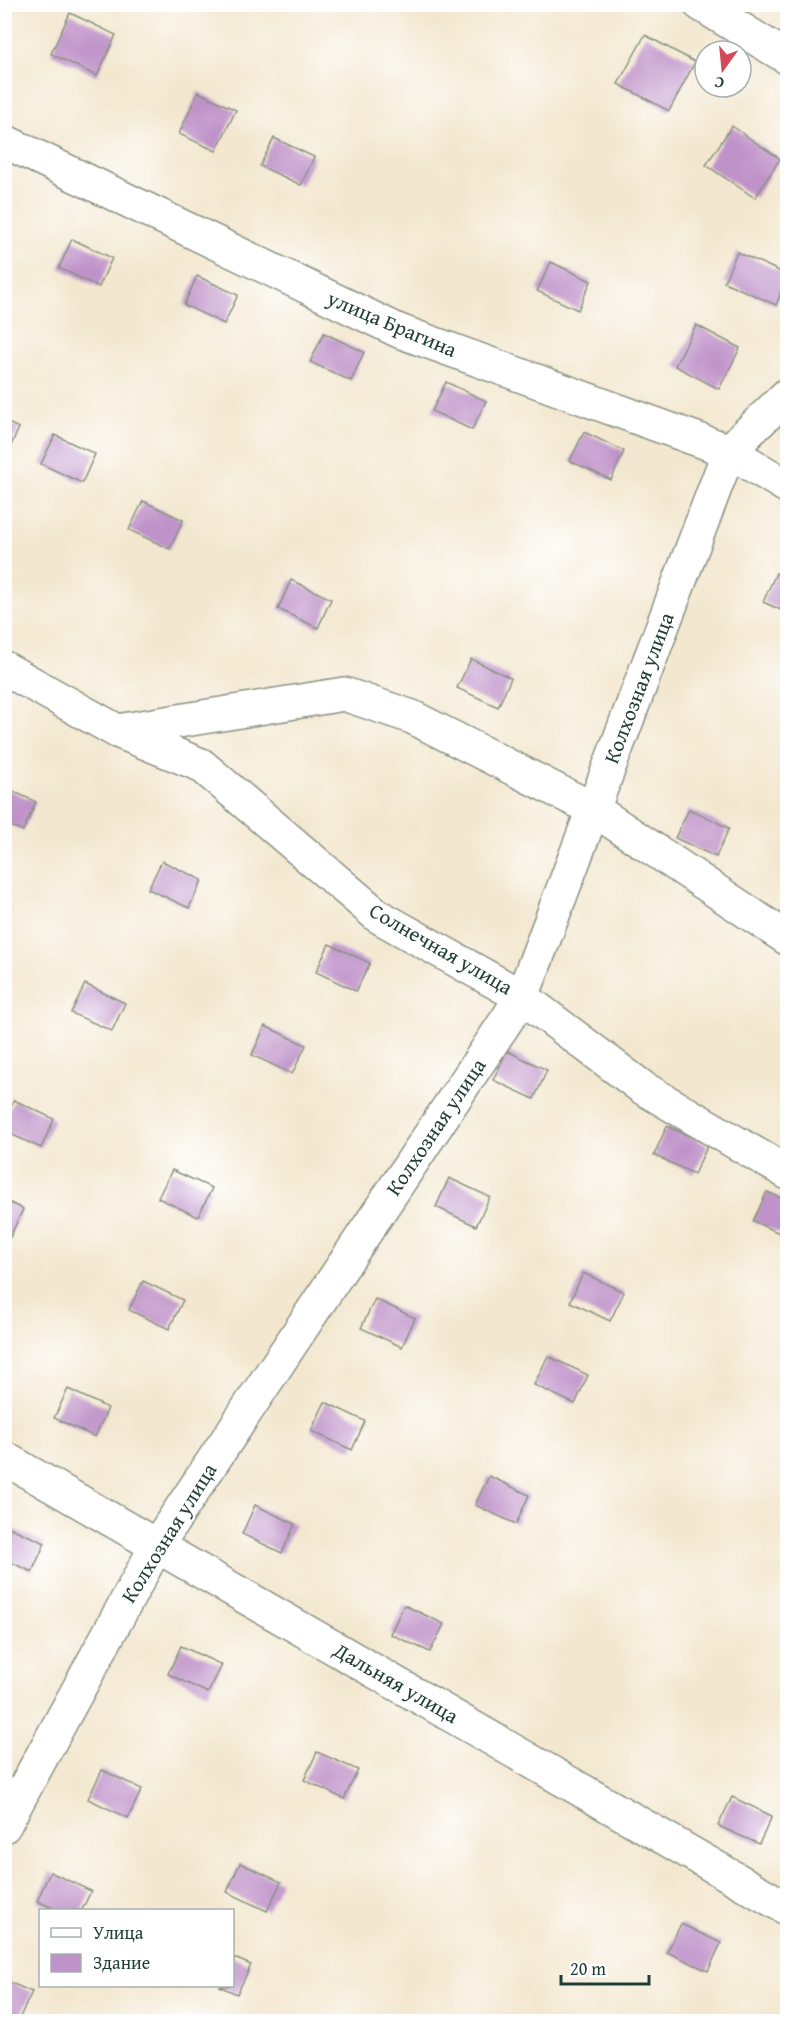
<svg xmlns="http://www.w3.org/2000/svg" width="792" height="2026" font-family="'Gentium Book Plus',serif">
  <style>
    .building { fill: #bf93c9 }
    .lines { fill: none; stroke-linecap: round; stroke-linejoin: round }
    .minor-casing { stroke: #899282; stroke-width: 36 }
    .minor { stroke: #fff; stroke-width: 33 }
    .labels { text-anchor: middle; stroke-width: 4.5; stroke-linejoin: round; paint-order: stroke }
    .street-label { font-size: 21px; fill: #1f3d34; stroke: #fff }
  </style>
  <rect width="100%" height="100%" fill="#fff"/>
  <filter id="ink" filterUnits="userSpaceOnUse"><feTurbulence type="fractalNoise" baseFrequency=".0167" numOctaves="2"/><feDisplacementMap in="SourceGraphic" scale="12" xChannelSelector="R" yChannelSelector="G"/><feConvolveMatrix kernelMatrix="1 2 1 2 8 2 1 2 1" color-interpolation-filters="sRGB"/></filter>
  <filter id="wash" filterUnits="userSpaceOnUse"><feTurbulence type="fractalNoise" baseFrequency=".008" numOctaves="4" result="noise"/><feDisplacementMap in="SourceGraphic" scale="24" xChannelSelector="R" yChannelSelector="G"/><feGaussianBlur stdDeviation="1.35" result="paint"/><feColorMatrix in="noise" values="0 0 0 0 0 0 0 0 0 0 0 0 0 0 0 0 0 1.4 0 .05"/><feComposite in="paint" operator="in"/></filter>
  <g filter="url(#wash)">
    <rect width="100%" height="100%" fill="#f3e7cf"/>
    <g id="blocks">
      <g class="building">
        <path d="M70,13L116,35L97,76L51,54Z"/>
        <path d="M645,35L695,62L669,111L618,84Z"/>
        <path d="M198,92L236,110L216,151L179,134Z"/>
        <path d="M732,126L780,159L755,198L706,165Z"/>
        <path d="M274,138L314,157L301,185L260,166Z"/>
        <path d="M72,239L112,258L99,287L59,268Z"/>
        <path d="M737,252L788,275L776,305L724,282Z"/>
        <path d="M551,262L591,281L578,310L537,291Z"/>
        <path d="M197,276L238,295L224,324L184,305Z"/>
        <path d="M696,325L740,348L719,389L675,366Z"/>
        <path d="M324,333L364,352L351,381L310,362Z"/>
        <path d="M446,382L486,401L472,430L432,411Z"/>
        <path d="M4,421L19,428L4,460Z"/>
        <path d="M584,432L624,451L611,480L570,461Z"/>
        <path d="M55,435L95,454L82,483L41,464Z"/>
        <path d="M143,501L183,520L170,549L129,530Z"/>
        <path d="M776,573L788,578V613L763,602Z"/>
        <path d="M291,580L331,599L318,628L278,609Z"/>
        <path d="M471,659L511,678L498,707L457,688Z"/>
        <path d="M4,787L36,802L23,831L4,823Z"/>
        <path d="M689,809L729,828L716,857L675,838Z"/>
        <path d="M162,861L202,880L189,908L148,889Z"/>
        <path d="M329,944L370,963L356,991L316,972Z"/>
        <path d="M85,984L125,1003L112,1031L71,1013Z"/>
        <path d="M265,1026L306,1045L292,1074L252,1055Z"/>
        <path d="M507,1051L547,1070L534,1099L493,1080Z"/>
        <path d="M14,1100L54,1119L41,1148L4,1131V1121Z"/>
        <path d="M667,1126L708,1145L694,1174L654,1155Z"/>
        <path d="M172,1170L212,1188L198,1217L158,1198Z"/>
        <path d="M449,1178L490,1197L476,1226L436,1207Z"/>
        <path d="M767,1192L788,1201V1237L753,1221Z"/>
        <path d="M4,1200L23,1209L10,1237L4,1235Z"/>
        <path d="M583,1273L624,1292L610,1321L570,1302Z"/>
        <path d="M143,1281L183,1300L169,1329L129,1310Z"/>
        <path d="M375,1299L415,1318L402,1347L361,1328Z"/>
        <path d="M548,1356L588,1375L575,1404L534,1385Z"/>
        <path d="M68,1389L108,1408L95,1437L54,1418Z"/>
        <path d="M325,1402L365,1421L352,1450L311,1431Z"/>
        <path d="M489,1476L529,1495L516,1524L475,1505Z"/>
        <path d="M255,1505L295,1524L282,1553L242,1534Z"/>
        <path d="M4,1525L45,1543L32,1572L4,1559Z"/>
        <path d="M404,1605L444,1624L430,1652L390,1634Z"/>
        <path d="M181,1646L222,1665L208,1693L168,1674Z"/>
        <path d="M317,1752L358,1770L344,1799L304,1780Z"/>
        <path d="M102,1770L142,1789L128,1818L88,1799Z"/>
        <path d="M732,1797L772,1816L759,1844L718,1826Z"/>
        <path d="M240,1863L281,1882L267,1911L227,1892Z"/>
        <path d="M50,1872L91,1891L82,1910H57L37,1901Z"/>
        <path d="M681,1924L721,1943L708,1971L667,1952Z"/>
        <path d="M232,1957L251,1965L237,1994L219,1986H232Z"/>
        <path d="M4,1980L32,1992L18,2021L4,2014Z"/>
      </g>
    </g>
  </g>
  <g filter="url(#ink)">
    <use href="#blocks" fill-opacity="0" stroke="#899282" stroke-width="1.5"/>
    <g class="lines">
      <defs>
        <g id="minor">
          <path d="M700,4L788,58"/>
          <path d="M4,141L399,331L729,451L788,487"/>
          <path d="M4,668L117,731L201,765L378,916L522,997L643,1088L788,1173"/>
          <path d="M117,731L344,694L412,717L593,809L788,939"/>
          <path d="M4,1458L788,1909"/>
          <path d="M4,1826L157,1545L522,997L729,451L788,394"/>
        </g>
      </defs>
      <use href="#minor" class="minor-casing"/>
      <use href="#minor" class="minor"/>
    </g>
  </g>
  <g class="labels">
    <g class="street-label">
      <text transform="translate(392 324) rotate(23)" y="7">улица Брагина</text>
      <text transform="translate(639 688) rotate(-69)" y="7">Колхозная улица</text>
      <text transform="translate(441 949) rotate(30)" y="7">Солнечная улица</text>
      <text transform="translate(436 1127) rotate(-56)" y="7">Колхозная улица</text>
      <text transform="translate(169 1533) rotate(-58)" y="7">Колхозная улица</text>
      <text transform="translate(396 1683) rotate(30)" y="7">Дальняя улица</text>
    </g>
  </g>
  <rect width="792" height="2026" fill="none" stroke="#fff" stroke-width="24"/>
  <rect x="39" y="1909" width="195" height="78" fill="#ffffff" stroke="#a5b1ae" stroke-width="1.5"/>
  <rect x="51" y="1928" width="30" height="9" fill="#ffffff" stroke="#a5b1ae" stroke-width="1.5"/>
  <text x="93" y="1939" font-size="18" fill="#1f3d34">Улица</text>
  <rect x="51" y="1954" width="30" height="18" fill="#bf93c9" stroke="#a5b1ae" stroke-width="1.5"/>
  <text x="93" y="1969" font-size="18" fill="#1f3d34">Здание</text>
  <g transform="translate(723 69) rotate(195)"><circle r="28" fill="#ffffff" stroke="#a5b1ae" stroke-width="1.5"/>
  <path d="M0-4.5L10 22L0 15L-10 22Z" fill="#d1495b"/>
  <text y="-9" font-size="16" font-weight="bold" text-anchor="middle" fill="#1f3d34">С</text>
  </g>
  <path d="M561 1975v9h88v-9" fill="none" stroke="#1f3d34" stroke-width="3"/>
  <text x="570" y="1975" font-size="18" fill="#1f3d34" stroke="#ffffff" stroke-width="4.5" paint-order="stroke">20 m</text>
</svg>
